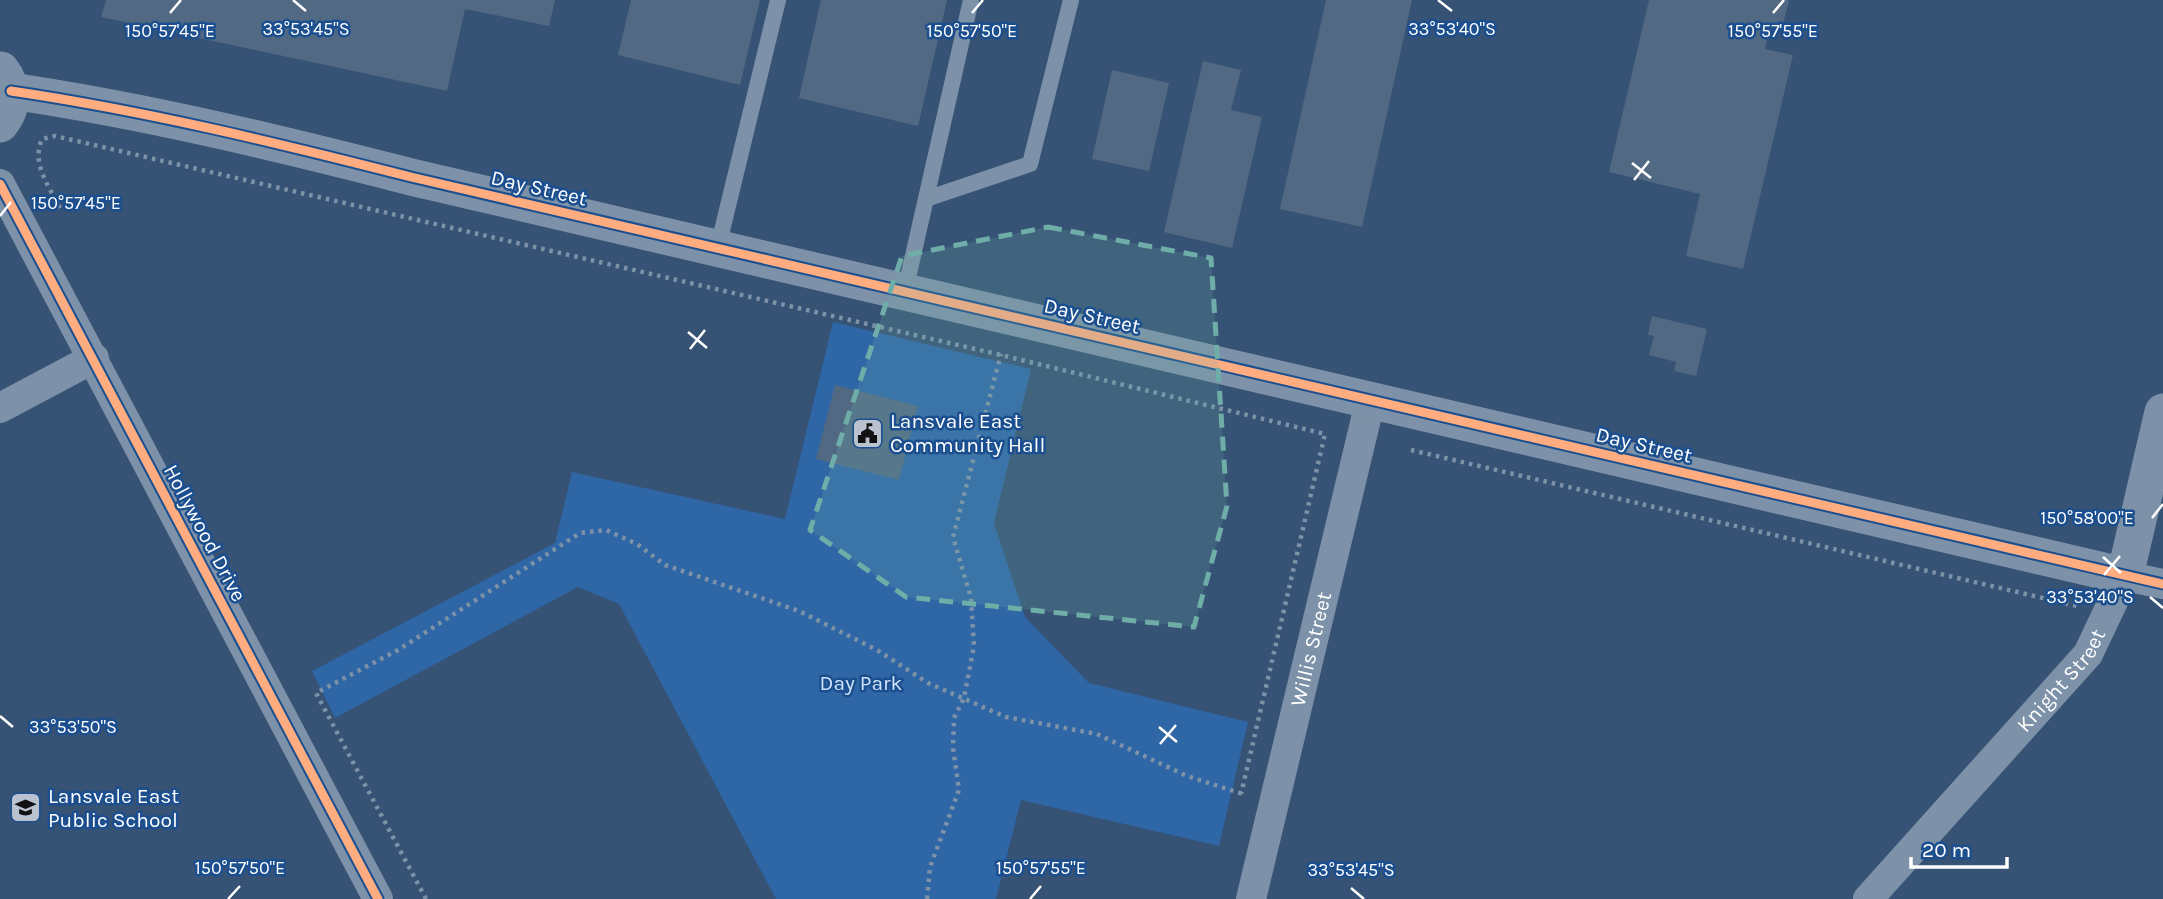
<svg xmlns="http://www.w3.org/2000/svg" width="2163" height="899" font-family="Karla,sans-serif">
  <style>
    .green { fill: #2f66a5 }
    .building { fill: #526984 }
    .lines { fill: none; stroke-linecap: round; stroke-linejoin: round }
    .path { stroke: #7d92a8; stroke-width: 4.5; stroke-dasharray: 3.5 5; stroke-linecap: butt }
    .service { stroke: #7d92a8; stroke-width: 16 }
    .minor { stroke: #7d92a8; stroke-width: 30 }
    .tertiary { stroke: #7d92a8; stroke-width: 37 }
    .cycleway-casing { stroke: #1b4f8f; stroke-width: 13 }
    .cycleway { stroke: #ffac80; stroke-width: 9 }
    .marked { fill: #6fada8; fill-opacity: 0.2; stroke: #6fada8; stroke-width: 5; stroke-dasharray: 14 9; stroke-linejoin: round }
    .ticks { fill: none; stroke: #fff; stroke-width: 2.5 }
    .labels { text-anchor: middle; stroke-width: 5; stroke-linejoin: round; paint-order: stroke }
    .street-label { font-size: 21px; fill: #fff; stroke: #1b4f8f }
    .poi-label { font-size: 21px; fill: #fff; stroke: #1b4f8f; text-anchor: start }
    .park-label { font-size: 21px; fill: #cfe3fa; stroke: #1b4f8f }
    .ticks-label { font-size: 18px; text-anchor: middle; fill: #fff; stroke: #1b4f8f; stroke-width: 5; stroke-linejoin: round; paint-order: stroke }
  </style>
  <rect width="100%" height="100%" fill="#365274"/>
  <path class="green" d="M833,322L1031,369L994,523L1025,617L1089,683L1248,722L1219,846L1021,800L996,899H776L619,604L578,587L335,718L312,671L555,543L572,472L785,519Z"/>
  <g class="building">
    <path d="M106,0H555L549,26L465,9L447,91L101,17Z"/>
    <path d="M631,0H760L740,85L618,55Z"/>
    <path d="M821,0H947L918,126L799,98Z"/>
    <path d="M1326,0H1412L1362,227L1280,209Z"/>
    <path d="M1649,0H1789L1782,28L1770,25L1765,49L1793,55L1743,269L1686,256L1700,194L1609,172Z"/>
    <path d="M1203,61L1241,70L1231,110L1262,117L1232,248L1164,232Z"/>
    <path d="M1112,70L1169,83L1149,171L1092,159Z"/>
    <path d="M1652,316L1707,329L1696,376L1674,371L1676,362L1649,355L1654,336L1648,335Z"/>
    <path d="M835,385L918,406L899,480L816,459Z"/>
  </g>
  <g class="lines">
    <g class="path">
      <path d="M60,208C49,186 31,164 42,139L55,136L1001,355L1325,434L1241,794"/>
      <path d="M1411,450L2077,606"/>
      <path d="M426,899L316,693L398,650L580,533L606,530L637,544L665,565L799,611L877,650L928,683L1006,717L1097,734L1187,776L1243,794"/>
      <path d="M927,899L930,867L959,790L953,748L954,718L964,698L974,646L971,598L953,537L1001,354"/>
    </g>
    <g class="service">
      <path d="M926,199L1030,164L1071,0"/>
      <path d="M718,247L778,0"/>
      <path d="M905,291L971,0"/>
    </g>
    <g class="minor">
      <path d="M0,184L378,899"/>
      <path d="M0,408L94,358"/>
      <path id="s1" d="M1251,899L1371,398"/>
      <path id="s2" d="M1868,899L2088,654L2125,576L2163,584"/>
    </g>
    <g class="tertiary">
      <path d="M11,91C147,111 278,143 411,177L2125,576L2163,412"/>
      <path d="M0,124C14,107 14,87 1,70"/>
    </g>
    <defs>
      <g id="cycleway">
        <path d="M11,91C147,111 278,143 411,177L2163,584"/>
        <path d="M0,184L378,899"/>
      </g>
    </defs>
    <use href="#cycleway" class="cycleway-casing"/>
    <use href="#cycleway" class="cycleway"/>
  </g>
  <path class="marked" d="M1048,227L1211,258L1227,506L1194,627L906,597L810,530L902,256Z"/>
  <path class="ticks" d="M293,0L306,11M1438,0L1452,11M170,13L181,0M972,13L983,0M1773,13L1784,0M1632,163L1651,178M1634,180L1649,161M0,216L11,202M688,332L707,348M690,349L705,330M2152,518L2163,504M2103,557L2121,573M2104,575L2120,556M2150,597L2163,608M0,716L13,727M1159,727L1177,742M1160,744L1176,725M1351,888L1364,899M228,899L240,886M1030,899L1041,886"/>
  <defs>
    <symbol id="civic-square" viewBox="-11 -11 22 22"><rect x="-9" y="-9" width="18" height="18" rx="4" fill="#b9c2ce" stroke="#1b4f8f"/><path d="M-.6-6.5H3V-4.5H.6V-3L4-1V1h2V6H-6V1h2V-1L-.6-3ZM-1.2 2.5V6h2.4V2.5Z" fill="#111"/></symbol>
    <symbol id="school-square" viewBox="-11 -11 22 22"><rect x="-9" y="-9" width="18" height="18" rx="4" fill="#b9c2ce" stroke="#1b4f8f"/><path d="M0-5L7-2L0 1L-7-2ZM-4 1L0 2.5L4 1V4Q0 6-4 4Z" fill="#111"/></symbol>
  </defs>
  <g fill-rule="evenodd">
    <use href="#civic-square" x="850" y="416" width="35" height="35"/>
    <use href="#school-square" x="8" y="790" width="35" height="35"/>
  </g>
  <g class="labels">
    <g class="street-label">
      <text transform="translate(539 188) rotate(13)" y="7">Day Street</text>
      <text transform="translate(1092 316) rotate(13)" y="7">Day Street</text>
      <text transform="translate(1644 445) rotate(13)" y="7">Day Street</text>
      <text transform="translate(205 533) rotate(62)" y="7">Hollywood Drive</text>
      <text dy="7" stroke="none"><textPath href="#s1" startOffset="257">Willis Street</textPath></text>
      <text dy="7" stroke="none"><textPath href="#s2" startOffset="292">Knight Street</textPath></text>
    </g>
    <g class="poi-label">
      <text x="890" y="428">Lansvale East<tspan x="890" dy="24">Community Hall</tspan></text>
      <text x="48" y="803">Lansvale East<tspan x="48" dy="24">Public School</tspan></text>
    </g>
    <g class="park-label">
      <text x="861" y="690">Day Park</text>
    </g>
  </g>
  <g class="ticks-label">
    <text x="306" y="35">33°53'45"S</text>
    <text x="1452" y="35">33°53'40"S</text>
    <text x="170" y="37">150°57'45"E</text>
    <text x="972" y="37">150°57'50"E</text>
    <text x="1773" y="37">150°57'55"E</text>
    <text x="76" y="209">150°57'45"E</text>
    <text x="2087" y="524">150°58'00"E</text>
    <text x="2090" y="603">33°53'40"S</text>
    <text x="73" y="733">33°53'50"S</text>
    <text x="240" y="874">150°57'50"E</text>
    <text x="1041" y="874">150°57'55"E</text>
    <text x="1351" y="876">33°53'45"S</text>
  </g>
  <path d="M1911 857v10h96v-10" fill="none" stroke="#ffffff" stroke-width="3.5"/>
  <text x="1922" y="857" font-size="21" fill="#ffffff" stroke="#1b4f8f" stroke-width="5" paint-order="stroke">20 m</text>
</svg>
